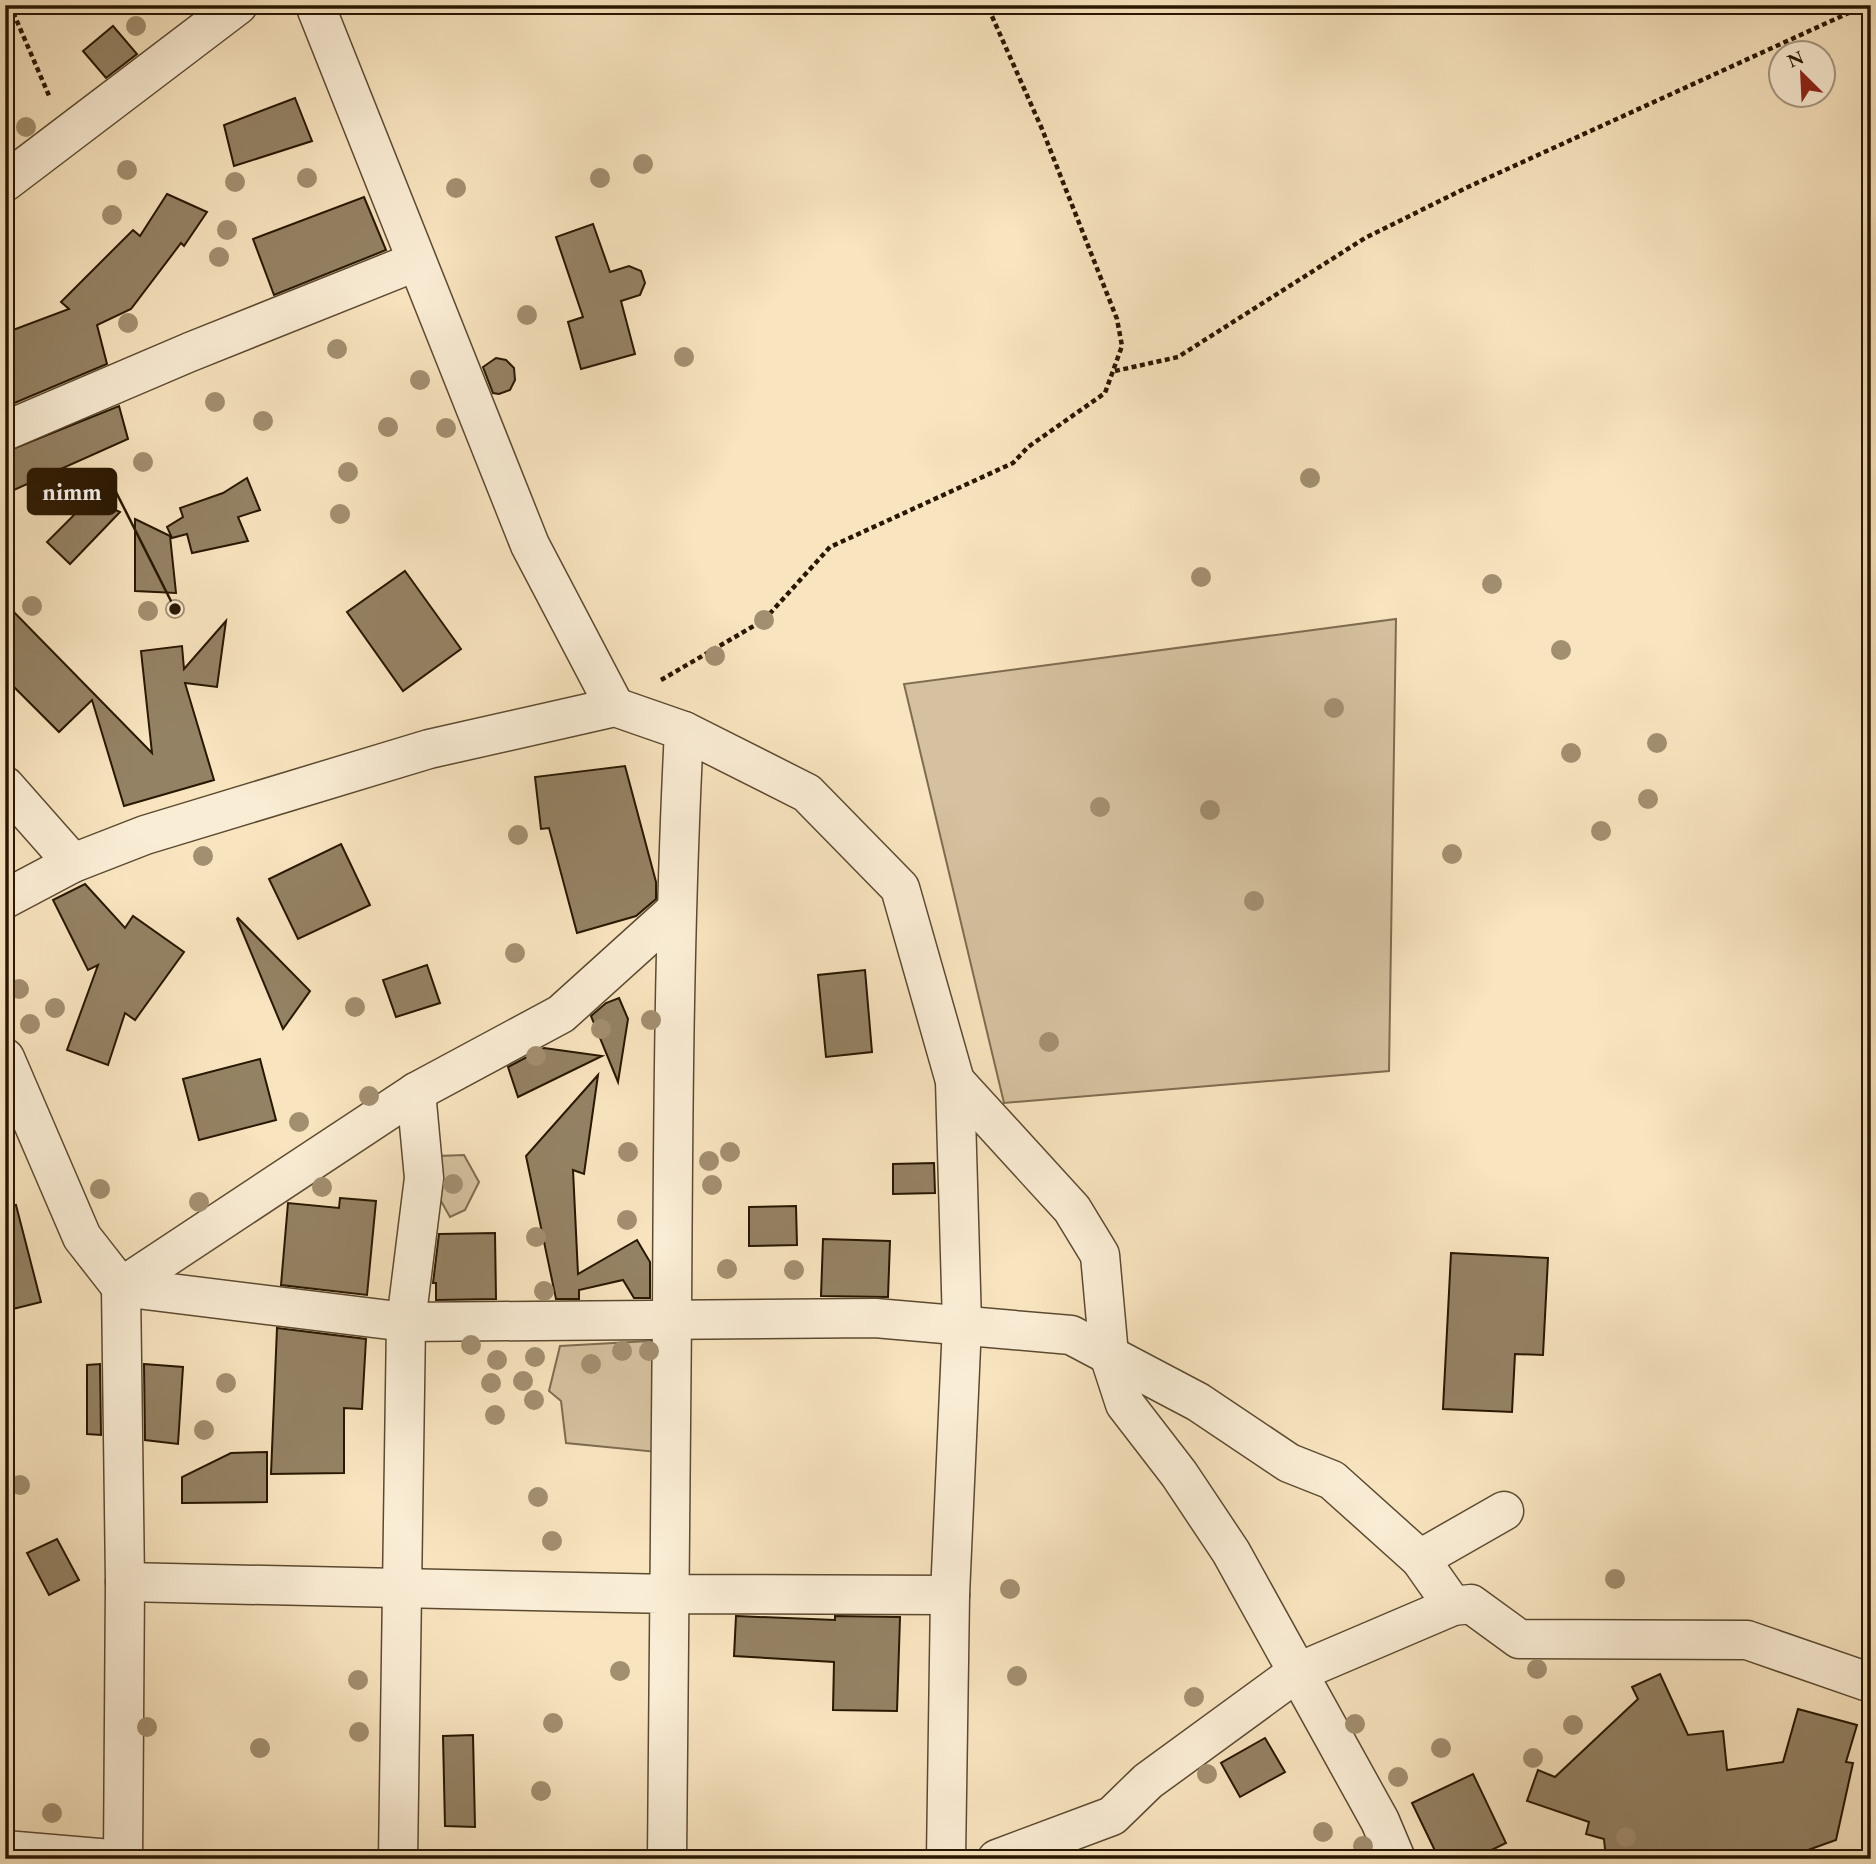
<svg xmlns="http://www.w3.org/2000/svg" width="1876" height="1864" font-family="'EB Garamond',serif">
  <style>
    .green { fill: #d5c19f; stroke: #7e6c50; stroke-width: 2 }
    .building { fill: #948264; stroke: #281701; stroke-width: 2 }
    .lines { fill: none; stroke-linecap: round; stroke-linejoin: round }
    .minor-casing { stroke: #5c4a30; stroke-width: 41 }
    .path { stroke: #281701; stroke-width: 4.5; stroke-dasharray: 5 3.5; stroke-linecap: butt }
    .minor { stroke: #faedd5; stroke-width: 38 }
    .tree { fill: #a28f70 }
    .leader { fill: none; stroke: #281701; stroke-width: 2.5 }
    .callout-dot { fill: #281701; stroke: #faedd5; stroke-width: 2.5 }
    .callout { fill: #281701; stroke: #281701; stroke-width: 2.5 }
    .callout-label { font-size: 24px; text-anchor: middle; font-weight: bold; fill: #fff }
  </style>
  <rect width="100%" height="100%" fill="#f8e4bf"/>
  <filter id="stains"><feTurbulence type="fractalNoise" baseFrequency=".00286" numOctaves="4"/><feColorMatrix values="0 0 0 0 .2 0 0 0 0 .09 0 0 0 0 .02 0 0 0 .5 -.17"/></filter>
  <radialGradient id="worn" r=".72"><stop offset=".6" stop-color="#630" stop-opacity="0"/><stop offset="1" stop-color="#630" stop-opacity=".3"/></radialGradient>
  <g class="green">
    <path d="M1396,619L1389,1071L1004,1103L904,684Z"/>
    <path d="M464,1155L479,1182L465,1210L450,1217L437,1194L438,1156Z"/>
    <path d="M667,1340L657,1452L566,1443L561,1401L549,1391L560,1346Z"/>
  </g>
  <g class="building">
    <path d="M113,26L137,54L106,78L83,51Z"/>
    <path d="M295,98L312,141L234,166L224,125Z"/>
    <path d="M167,194L207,212L184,246L181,243L131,309L97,325L107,364L5,407V333L69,309L61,302L133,230L140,236Z"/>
    <path d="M364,197L386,250L274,295L253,239Z"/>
    <path d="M593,224L610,272L629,266L641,271L645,283L640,295L621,301L635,354L581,369L568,322L583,317L556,237Z"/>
    <path d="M496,358L506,360L514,368L515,380L510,390L499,394L493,393L483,367Z"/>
    <path d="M119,406L128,439L5,494V452Z"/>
    <path d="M247,478L260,510L238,517L248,541L192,553L187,534L172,538L167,527L183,517L180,508L223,493Z"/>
    <path d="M91,498L120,512L70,564L47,542Z"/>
    <path d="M135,519L170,536L176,593L135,591Z"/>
    <path d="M405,571L461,649L403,691L347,612Z"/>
    <path d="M5,603L152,753L141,651L182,646L184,669L226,621L217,687L185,683L214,780L124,806L92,700L59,732L5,678Z"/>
    <path d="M625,766L656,882V899L636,916L577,933L549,828L541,829L535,777Z"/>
    <path d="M341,844L370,905L298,939L269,879Z"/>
    <path d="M85,884L125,928L133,916L184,952L135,1020L125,1013L108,1065L67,1050L98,965L88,970L53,900Z"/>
    <path d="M238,918L310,991L283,1029L237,919Z"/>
    <path d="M427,965L440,1003L396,1017L383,980Z"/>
    <path d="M865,970L872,1052L826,1057L818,975Z"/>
    <path d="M619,998L628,1019L618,1082L591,1016L606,1003Z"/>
    <path d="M544,1048L602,1056L518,1097L508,1067Z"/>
    <path d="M260,1059L276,1120L199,1140L183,1079Z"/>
    <path d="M598,1075L584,1174L573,1170L578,1274L637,1240L650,1262V1298H634L623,1280L579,1290V1299H556L526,1156Z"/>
    <path d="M934,1163L935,1193L893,1194V1164Z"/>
    <path d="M340,1198L376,1201L367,1295L281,1285L288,1203L339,1208Z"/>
    <path d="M16,1205L41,1302L5,1311V1207Z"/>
    <path d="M796,1206L797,1245L749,1246V1207Z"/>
    <path d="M495,1233L496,1299L436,1300V1283H433L439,1234Z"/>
    <path d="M823,1239L890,1241L888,1297L821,1296Z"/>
    <path d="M1451,1253L1548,1258L1543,1355L1515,1354L1512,1412L1443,1409Z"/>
    <path d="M277,1328L366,1339L362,1409L344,1408V1473L271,1474Z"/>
    <path d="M100,1364L101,1435L87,1434V1365Z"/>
    <path d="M144,1364L183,1367L178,1444L145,1440Z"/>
    <path d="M267,1452V1502L182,1503V1477L231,1453Z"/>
    <path d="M57,1539L79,1580L49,1595L27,1553Z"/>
    <path d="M736,1616L835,1620V1616L900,1617L897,1711L833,1710L834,1662L734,1656Z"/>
    <path d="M1660,1674L1688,1735L1723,1731L1727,1770L1783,1762L1798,1709L1857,1725L1846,1762L1853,1763L1836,1840L1783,1859H1606L1604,1839L1586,1834L1589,1822L1527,1801L1538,1770L1555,1777L1638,1699L1632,1687Z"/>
    <path d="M473,1735L475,1827L445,1826L443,1736Z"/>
    <path d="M1265,1738L1285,1772L1240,1797L1221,1763Z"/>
    <path d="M1473,1774L1506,1843L1473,1859H1439L1412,1803Z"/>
  </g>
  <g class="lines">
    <defs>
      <g id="minor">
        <path d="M315,5L530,545L615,707"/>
        <path d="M5,182L238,5"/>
        <path d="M5,431L190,352L415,262"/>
        <path d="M5,786L73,863"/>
        <path d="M5,899L73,863L145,835L429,749L615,707L684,731"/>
        <path d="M5,1058L82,1237L121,1287L416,1092L561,1014L675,911"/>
        <path d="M955,1081L1072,1209L1100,1255L1109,1355L1125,1404L1179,1474L1231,1552L1380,1821L1396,1859"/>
        <path d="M1420,1559L1504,1511"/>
        <path d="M125,1582L670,1594L950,1595L962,1324L955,1081L900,888L807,793L684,731C674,926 673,1120 672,1315C671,1496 669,1677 667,1859"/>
        <path d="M5,1850L111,1859"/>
        <path d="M123,1859L125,1582L121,1287L406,1322L875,1318L1071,1335L1198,1402L1289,1463L1332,1480L1420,1559L1453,1606"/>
        <path d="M398,1859L406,1322L424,1178L416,1092"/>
        <path d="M946,1859L950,1595"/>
        <path d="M997,1859L1112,1816L1148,1781L1296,1673L1453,1606L1471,1604L1519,1639L1747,1640L1871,1683"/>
      </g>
    </defs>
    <use href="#minor" class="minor-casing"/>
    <g class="path">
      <path d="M10,5L50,98"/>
      <path d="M1115,371L1178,357L1365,238L1468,187L1866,5"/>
      <path d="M661,680L764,620L830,547L1013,463L1028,447L1105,393L1122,346L1117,319L1042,129L987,5"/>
    </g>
    <use href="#minor" class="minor"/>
  </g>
  <g class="tree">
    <circle cx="136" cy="26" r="10"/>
    <circle cx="26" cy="127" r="10"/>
    <circle cx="643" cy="164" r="10"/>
    <circle cx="127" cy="170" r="10"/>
    <circle cx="307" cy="178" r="10"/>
    <circle cx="600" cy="178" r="10"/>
    <circle cx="235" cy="182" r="10"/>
    <circle cx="456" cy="188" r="10"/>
    <circle cx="112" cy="215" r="10"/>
    <circle cx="227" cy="230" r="10"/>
    <circle cx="219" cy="257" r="10"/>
    <circle cx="527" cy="315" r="10"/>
    <circle cx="128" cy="323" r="10"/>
    <circle cx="337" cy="349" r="10"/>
    <circle cx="684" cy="357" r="10"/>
    <circle cx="420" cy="380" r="10"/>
    <circle cx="215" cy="402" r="10"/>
    <circle cx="263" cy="421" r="10"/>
    <circle cx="388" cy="427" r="10"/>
    <circle cx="446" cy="428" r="10"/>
    <circle cx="143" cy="462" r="10"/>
    <circle cx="348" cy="472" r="10"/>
    <circle cx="1310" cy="478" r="10"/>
    <circle cx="340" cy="514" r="10"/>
    <circle cx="1201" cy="577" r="10"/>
    <circle cx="1492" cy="584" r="10"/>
    <circle cx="32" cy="606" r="10"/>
    <circle cx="175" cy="609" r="10"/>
    <circle cx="148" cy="611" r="10"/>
    <circle cx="764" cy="620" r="10"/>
    <circle cx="1561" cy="650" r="10"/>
    <circle cx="715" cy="656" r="10"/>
    <circle cx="1334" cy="708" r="10"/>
    <circle cx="1657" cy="743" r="10"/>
    <circle cx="1571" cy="753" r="10"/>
    <circle cx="1648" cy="799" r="10"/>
    <circle cx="1100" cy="807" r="10"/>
    <circle cx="1210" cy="810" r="10"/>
    <circle cx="1601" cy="831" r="10"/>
    <circle cx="518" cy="835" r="10"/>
    <circle cx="1452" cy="854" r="10"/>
    <circle cx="203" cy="856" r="10"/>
    <circle cx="1254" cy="901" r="10"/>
    <circle cx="515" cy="953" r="10"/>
    <circle cx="19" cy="989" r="10"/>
    <circle cx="355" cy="1007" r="10"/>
    <circle cx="55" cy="1008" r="10"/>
    <circle cx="651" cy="1020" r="10"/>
    <circle cx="30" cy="1024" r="10"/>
    <circle cx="601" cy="1029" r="10"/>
    <circle cx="1049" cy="1042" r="10"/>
    <circle cx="536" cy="1056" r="10"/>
    <circle cx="369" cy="1096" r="10"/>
    <circle cx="299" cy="1122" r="10"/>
    <circle cx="628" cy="1152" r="10"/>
    <circle cx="730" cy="1152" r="10"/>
    <circle cx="709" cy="1161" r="10"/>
    <circle cx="453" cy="1184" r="10"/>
    <circle cx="712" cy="1185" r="10"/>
    <circle cx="322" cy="1187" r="10"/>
    <circle cx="100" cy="1189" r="10"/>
    <circle cx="199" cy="1202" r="10"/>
    <circle cx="627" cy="1220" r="10"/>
    <circle cx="536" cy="1237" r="10"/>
    <circle cx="727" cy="1269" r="10"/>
    <circle cx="794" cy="1270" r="10"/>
    <circle cx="544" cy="1291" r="10"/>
    <circle cx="471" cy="1345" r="10"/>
    <circle cx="622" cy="1351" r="10"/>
    <circle cx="649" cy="1351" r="10"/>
    <circle cx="535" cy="1357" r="10"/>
    <circle cx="497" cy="1360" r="10"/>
    <circle cx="591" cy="1364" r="10"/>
    <circle cx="523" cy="1381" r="10"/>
    <circle cx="226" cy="1383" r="10"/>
    <circle cx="491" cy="1383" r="10"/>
    <circle cx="534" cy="1400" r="10"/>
    <circle cx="495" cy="1415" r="10"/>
    <circle cx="204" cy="1430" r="10"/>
    <circle cx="20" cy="1485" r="10"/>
    <circle cx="538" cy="1497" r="10"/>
    <circle cx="552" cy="1541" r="10"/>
    <circle cx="1615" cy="1579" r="10"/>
    <circle cx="1010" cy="1589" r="10"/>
    <circle cx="1537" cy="1669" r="10"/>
    <circle cx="620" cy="1671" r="10"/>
    <circle cx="1017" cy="1676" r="10"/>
    <circle cx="358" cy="1680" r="10"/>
    <circle cx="1194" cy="1697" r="10"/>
    <circle cx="553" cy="1723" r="10"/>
    <circle cx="1355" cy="1724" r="10"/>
    <circle cx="1573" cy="1725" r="10"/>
    <circle cx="147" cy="1727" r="10"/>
    <circle cx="359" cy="1732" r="10"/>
    <circle cx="260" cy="1748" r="10"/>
    <circle cx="1441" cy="1748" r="10"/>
    <circle cx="1533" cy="1758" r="10"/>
    <circle cx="1207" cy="1774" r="10"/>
    <circle cx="1398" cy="1777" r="10"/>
    <circle cx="541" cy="1791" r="10"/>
    <circle cx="52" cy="1813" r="10"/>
    <circle cx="1323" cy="1832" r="10"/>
    <circle cx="1626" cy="1837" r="10"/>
    <circle cx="1363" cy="1846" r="10"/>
  </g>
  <path class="leader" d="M175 609L116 492"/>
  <circle class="callout-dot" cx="175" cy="609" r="7"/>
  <rect class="callout" x="28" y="469" width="88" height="45" rx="7"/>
  <g class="callout-label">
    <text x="72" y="500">nimm</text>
  </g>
  <rect width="1876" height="1864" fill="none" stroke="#f8e4bf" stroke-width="28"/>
  <rect x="7" y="7" width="1862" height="1850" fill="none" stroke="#281701" stroke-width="3.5"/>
  <rect x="14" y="14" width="1848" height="1836" fill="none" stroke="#281701" stroke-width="2"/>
  <g transform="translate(1802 74) rotate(336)"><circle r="33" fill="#faedd5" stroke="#a69780" stroke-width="2"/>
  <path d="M0-5L12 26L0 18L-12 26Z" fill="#8f2418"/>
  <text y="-10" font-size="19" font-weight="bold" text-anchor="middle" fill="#281701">N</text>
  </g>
  <rect width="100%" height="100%" filter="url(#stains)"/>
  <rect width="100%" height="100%" fill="url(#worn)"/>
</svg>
